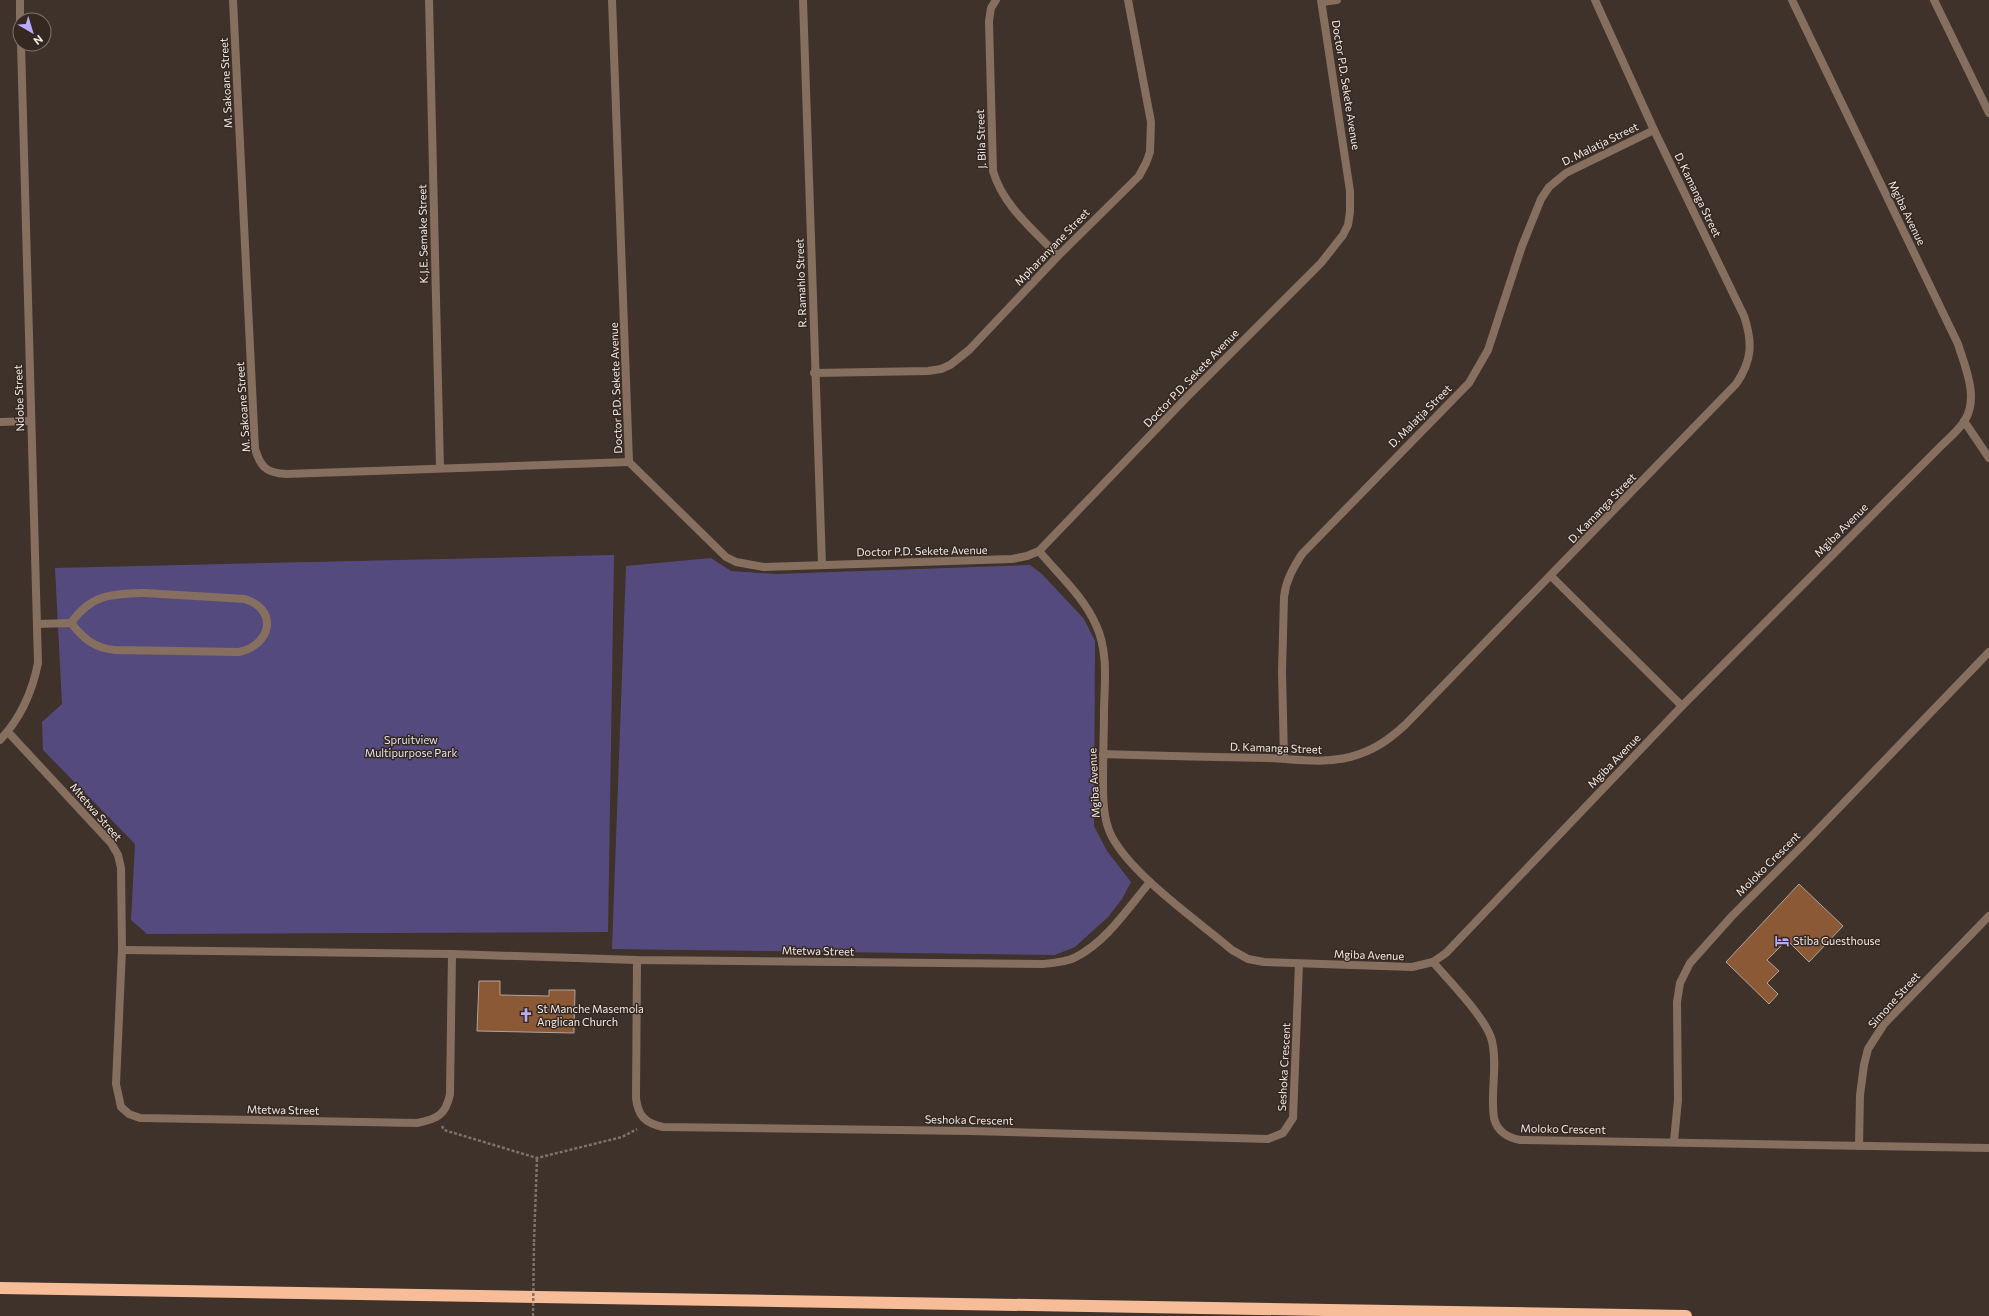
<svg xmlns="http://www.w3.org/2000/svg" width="1989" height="1316" font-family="Commissioner,sans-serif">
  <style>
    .green { fill: #554a7e }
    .building { fill: #8c5937; stroke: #b2a39a }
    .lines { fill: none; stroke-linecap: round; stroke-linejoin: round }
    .path { stroke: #7d726c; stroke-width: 2.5; stroke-dasharray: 3 2; stroke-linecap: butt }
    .service { stroke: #876f60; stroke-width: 8 }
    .minor { stroke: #876f60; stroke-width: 8 }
    .motorway { stroke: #f7bd98; stroke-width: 12 }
    .path-bridge { stroke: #7d726c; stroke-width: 2.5; stroke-dasharray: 3 2; stroke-linecap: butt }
    .labels { text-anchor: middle; stroke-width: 3; stroke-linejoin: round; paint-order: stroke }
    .street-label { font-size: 11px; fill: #f1e9e5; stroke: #342821 }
    .park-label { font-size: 11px; fill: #e3e0f1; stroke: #342821 }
    .poi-label { font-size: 11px; fill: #f1e9e5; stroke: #342821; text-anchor: start }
  </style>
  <rect width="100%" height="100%" fill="#3e322b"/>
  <g class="green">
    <path d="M614,555L608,932L147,934L131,920L135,844L43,750L42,722L62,704L55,568Z"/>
    <path d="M711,558L731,571L776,574L1030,565L1042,574L1084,619L1095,641L1094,826L1107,851L1131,882L1122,899L1108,917L1075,947L1055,955L612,949L626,566Z"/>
  </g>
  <g class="building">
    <path d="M1799,884L1843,926L1809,962L1787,940L1767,960L1779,971L1767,983L1778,994L1769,1004L1726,962Z"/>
    <path d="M479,981H500V995L549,996V990H575L574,1033L477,1031Z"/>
  </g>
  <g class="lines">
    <g class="path">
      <path d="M442,1126L444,1130L537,1158L622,1137L637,1129"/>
      <path d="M534,1242L537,1158"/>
    </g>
    <g class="service">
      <path d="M145,593L245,599C279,610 271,645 239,652L115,650C94,648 84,639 71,623C91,594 112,594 145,593Z"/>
      <path d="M37,624L71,623"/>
    </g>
    <g class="minor">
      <path d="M20,0V20"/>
      <path d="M233,0L255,449C261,468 267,473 286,474L629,462"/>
      <path d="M429,0L440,468"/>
      <path d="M612,0L629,462L726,557L736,562L764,567L1012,559L1027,556L1039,551L1187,397L1321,263L1343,235L1348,225L1350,212V191L1321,0"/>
      <path d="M803,0L822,565"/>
      <path d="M996,0L991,8L989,21L993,171C1003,206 1034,230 1058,256"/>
      <path d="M1934,0L1989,113"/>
      <path d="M1322,2L1337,0"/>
      <path d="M814,373L928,371L941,369L950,365L969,350L1058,256L1139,176L1146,163L1150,152L1151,122L1128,0"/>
      <path d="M1964,421L1989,458"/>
      <path d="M0,422L30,421"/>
      <path d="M1039,551C1058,574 1084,597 1096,625C1108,650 1105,681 1104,708C1104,732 1103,756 1103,781C1103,799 1103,820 1112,837C1134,877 1197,920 1232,950L1248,959L1264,962L1412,967L1433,962L1446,953L1682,706L1935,452C1944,442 1958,432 1965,420C1979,397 1965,367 1958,344L1792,0"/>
      <path d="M1551,576L1682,706"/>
      <path d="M8,732L111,843L118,855L121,868L122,950L116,1084L121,1107L129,1114L140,1118L417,1123C437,1119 446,1115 450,1094L452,954"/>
      <path d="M0,740C21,718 32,693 38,663L21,44"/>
      <path d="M1103,754C1158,756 1213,757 1268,758C1295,759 1322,764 1350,757C1373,751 1389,740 1406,724L1736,384C1752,361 1753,343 1744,316L1654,130L1595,0"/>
      <path d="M1284,759L1282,672L1284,597C1286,580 1293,568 1302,554L1469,383L1488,350L1522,246L1541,199L1549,187L1566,173L1654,130"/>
      <path d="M122,950L452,954L637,960L1043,964C1054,963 1067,962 1076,957C1107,941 1128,908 1150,882"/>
      <path d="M637,960L636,1098C638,1116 645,1123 663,1127L970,1131L1268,1139L1283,1133L1293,1118L1299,964"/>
      <path d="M1433,962C1449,981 1487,1019 1492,1041C1498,1066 1490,1092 1494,1118C1497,1131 1508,1138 1520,1140L1989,1148"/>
      <path d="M1674,1141L1678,1100L1677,1002L1680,983L1690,963L1732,916L1807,841L1989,652"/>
      <path d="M1859,1146L1860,1095L1864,1065L1868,1049L1884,1024L1989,916"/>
    </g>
    <path class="motorway" d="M0,1288L1686,1316"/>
    <path class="path-bridge" d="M533,1316L534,1242"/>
  </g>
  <defs>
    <symbol id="hotel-bare" viewBox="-9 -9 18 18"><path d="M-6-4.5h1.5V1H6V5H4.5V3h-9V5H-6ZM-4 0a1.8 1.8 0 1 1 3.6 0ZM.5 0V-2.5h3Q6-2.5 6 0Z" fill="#b9abf7" stroke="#342821" stroke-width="2.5" paint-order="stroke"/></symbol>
    <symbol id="church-bare" viewBox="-9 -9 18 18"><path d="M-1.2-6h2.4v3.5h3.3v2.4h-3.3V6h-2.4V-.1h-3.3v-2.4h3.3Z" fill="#b9abf7" stroke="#342821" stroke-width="2.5" paint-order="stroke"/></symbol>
  </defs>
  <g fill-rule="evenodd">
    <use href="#hotel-bare" x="1772" y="931" width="20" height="20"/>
    <use href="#church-bare" x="516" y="1005" width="20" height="20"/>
  </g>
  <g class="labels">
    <g class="street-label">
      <text transform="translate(226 83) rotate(-93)" y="4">M. Sakoane Street</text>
      <text transform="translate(1346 85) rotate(81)" y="4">Doctor P.D. Sekete Avenue</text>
      <text transform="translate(981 139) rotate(-92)" y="4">J. Bila Street</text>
      <text transform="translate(1600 144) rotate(-26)" y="4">D. Malatja Street</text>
      <text transform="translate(1698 195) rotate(64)" y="4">D. Kamanga Street</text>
      <text transform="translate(1907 213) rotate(64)" y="4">Mgiba Avenue</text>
      <text transform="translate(423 234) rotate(-91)" y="4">K.J.E. Semake Street</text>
      <text transform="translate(1052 247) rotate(-46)" y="4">Mpharanyane Street</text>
      <text transform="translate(801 283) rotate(-92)" y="4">R. Ramahlo Street</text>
      <text transform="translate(1191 378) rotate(-46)" y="4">Doctor P.D. Sekete Avenue</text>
      <text transform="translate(616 388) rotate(-92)" y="4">Doctor P.D. Sekete Avenue</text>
      <text transform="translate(19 398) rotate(-92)" y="4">Ndobe Street</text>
      <text transform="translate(243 407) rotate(-94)" y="4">M. Sakoane Street</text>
      <text transform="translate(1420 416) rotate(-45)" y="4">D. Malatja Street</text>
      <text transform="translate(1602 508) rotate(-46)" y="4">D. Kamanga Street</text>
      <text transform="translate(1841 530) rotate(-45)" y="4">Mgiba Avenue</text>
      <text transform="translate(922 551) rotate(-1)" y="4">Doctor P.D. Sekete Avenue</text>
      <text transform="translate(1276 748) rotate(2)" y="4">D. Kamanga Street</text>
      <text transform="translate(1614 761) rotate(-46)" y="4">Mgiba Avenue</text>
      <text transform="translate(1094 783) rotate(-93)" y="4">Mgiba Avenue</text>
      <text transform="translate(96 812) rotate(49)" y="4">Mtetwa Street</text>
      <text transform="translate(1768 864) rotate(-45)" y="4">Moloko Crescent</text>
      <text transform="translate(818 951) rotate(1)" y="4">Mtetwa Street</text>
      <text transform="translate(1369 955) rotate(2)" y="4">Mgiba Avenue</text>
      <text transform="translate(1894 1000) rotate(-48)" y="4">Simone Street</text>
      <text transform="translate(1284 1067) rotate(-87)" y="4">Seshoka Crescent</text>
      <text transform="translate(283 1110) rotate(1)" y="4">Mtetwa Street</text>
      <text transform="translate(969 1120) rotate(1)" y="4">Seshoka Crescent</text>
      <text transform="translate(1563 1129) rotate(1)" y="4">Moloko Crescent</text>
    </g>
    <g class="park-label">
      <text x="411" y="744">Spruitview<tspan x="411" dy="13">Multipurpose Park</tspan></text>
    </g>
    <g class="poi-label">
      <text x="1793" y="945">Stiba Guesthouse</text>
      <text x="537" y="1013">St Manche Masemola<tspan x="537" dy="13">Anglican Church</tspan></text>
    </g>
  </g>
  <g transform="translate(32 32) rotate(142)"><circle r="19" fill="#342821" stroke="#80756f"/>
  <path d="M0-3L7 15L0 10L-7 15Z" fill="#b9abf7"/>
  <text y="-6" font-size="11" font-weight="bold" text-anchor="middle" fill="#f1e9e5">N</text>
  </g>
</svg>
